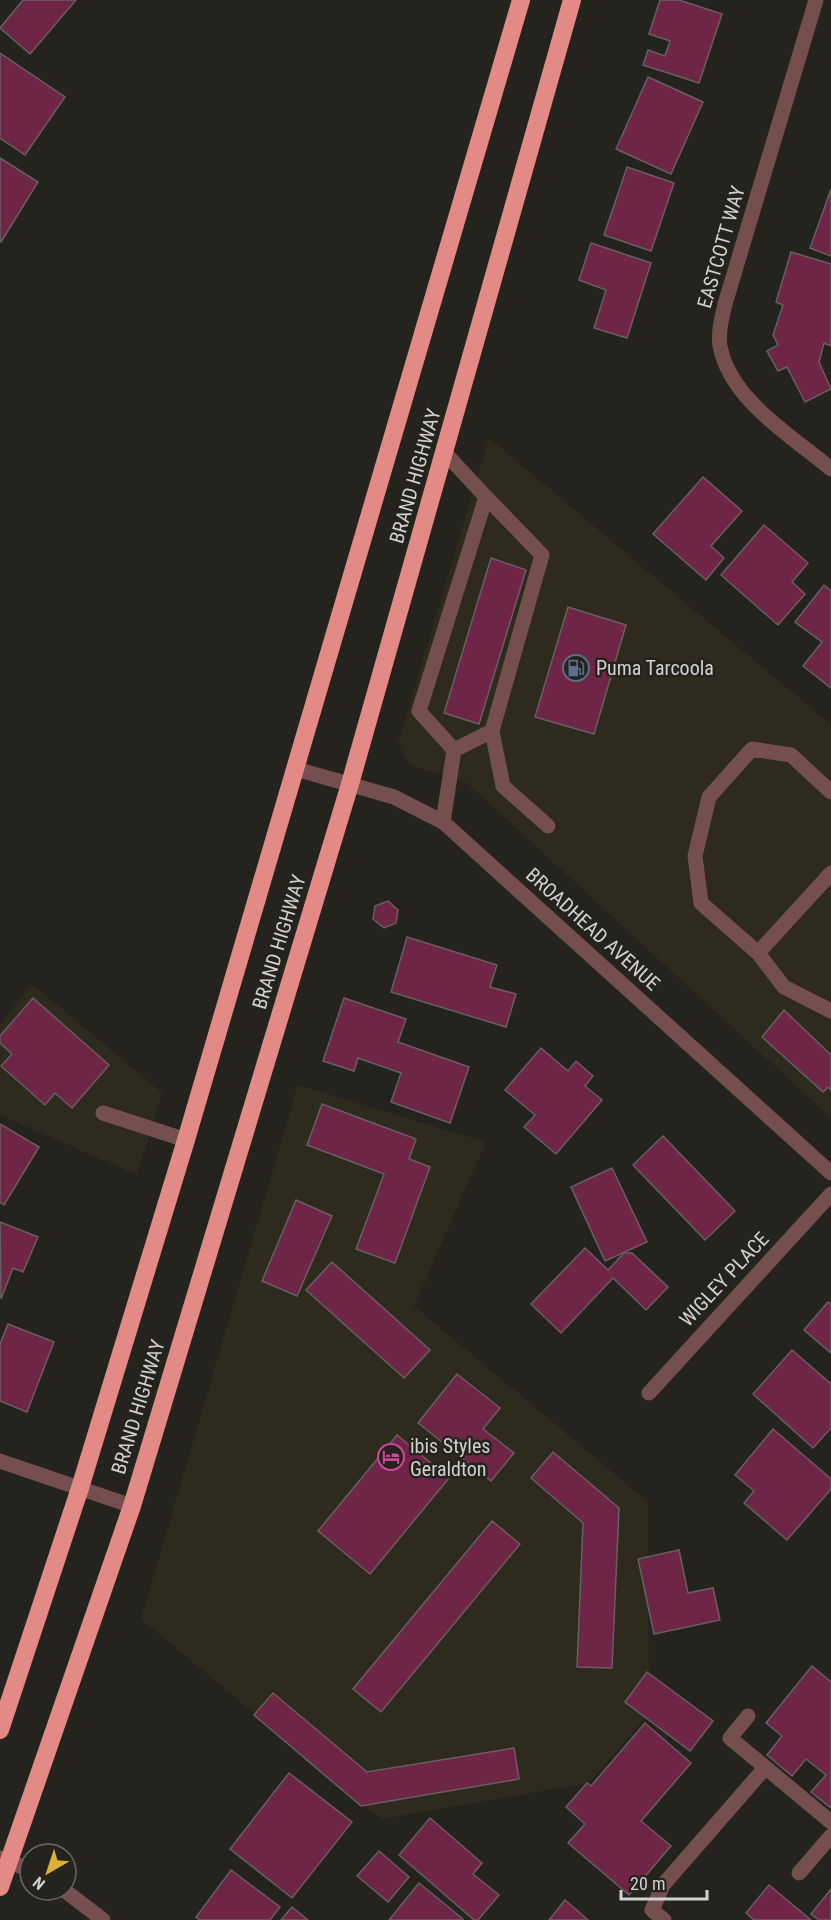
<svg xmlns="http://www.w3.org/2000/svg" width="831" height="1920" font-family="'Roboto Condensed',sans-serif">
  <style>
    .built { fill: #2e2a1e }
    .building { fill: #6e2546; stroke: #685f62; stroke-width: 1.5 }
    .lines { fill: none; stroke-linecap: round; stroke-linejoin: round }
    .minor { stroke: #744f4e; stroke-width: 15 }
    .highway { stroke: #e38a87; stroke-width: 18 }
    .labels { text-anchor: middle; stroke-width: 5; stroke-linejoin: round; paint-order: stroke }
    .street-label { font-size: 20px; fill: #d2d1cd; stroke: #25231d }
    .poi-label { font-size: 20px; fill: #d2d1cd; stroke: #25231d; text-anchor: start }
  </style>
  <rect width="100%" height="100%" fill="#25231d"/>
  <g class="built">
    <path d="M489,438L831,725V1118L467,783L410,765L398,744Z"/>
    <path d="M32,984L162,1093L137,1175L0,1115V1024Z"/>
    <path d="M298,1085L486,1142L414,1306L648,1502L649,1713L589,1783L381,1819L141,1619Z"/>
  </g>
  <g class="building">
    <path d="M23,0H76L30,54L0,28Z"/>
    <path d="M660,0H679L722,14L699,83L643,65L648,50L665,56L670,41L649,34Z"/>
    <path d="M0,53L65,97L25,155L0,138Z"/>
    <path d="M648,77L703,102L671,174L616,149Z"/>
    <path d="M0,158L38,182L1,242L0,241Z"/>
    <path d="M627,167L674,183L651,251L604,235Z"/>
    <path d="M831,189V256L810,248Z"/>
    <path d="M591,243L651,263L627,338L594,328L606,290L579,280Z"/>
    <path d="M791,252L831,264V346L824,343L819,362L831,389L805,402L787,367L778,371L767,351L778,345L773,335L783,305L776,302Z"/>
    <path d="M703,477L742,511L711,546L724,558L706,580L653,534Z"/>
    <path d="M764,525L808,563L792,582L805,594L778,625L721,575Z"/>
    <path d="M491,558L526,570L479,724L444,713Z"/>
    <path d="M824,585L831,591V688L803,666L822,642L795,622Z"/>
    <path d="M568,607L626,625L594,734L535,717Z"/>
    <path d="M388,901L398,910L396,923L384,928L373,919L375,906Z"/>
    <path d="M407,937L497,965L490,987L516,994L506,1027L391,992Z"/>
    <path d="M33,998L109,1065L72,1108L55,1093L45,1105L1,1066L12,1054L0,1043V1036Z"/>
    <path d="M344,998L406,1019L398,1042L469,1067L450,1123L391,1102L401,1073L358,1058L354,1071L323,1061Z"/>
    <path d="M784,1010L831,1055V1090L828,1087L823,1092L762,1037Z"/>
    <path d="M541,1048L568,1071L576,1061L593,1076L585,1086L602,1100L556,1154L524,1127L535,1115L505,1090Z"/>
    <path d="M322,1104L416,1139L409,1159L430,1167L395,1263L356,1249L384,1174L307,1145Z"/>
    <path d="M0,1124L39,1147L4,1205L0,1202Z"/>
    <path d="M663,1136L735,1211L705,1240L633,1165Z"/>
    <path d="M612,1168L647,1242L605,1261L571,1187Z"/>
    <path d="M296,1200L332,1216L297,1296L262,1281Z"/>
    <path d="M0,1222L38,1237L23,1272L13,1268L1,1299Z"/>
    <path d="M585,1248L608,1270L624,1253H632L668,1287L646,1310L613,1278L561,1333L531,1304Z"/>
    <path d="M332,1262L430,1350L404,1378L306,1290Z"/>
    <path d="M828,1302L831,1304V1353L804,1330Z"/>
    <path d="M8,1324L54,1342L27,1412L0,1401V1344Z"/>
    <path d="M792,1350L831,1384V1428L813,1448L753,1394Z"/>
    <path d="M457,1374L500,1408L483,1429L514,1453L491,1481L418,1423Z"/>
    <path d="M773,1429L831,1479V1489L787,1540L744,1503L754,1491L735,1475Z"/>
    <path d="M397,1435L449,1478L370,1574L318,1531Z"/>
    <path d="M553,1452L619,1508L612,1668L577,1667L583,1523L531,1478Z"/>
    <path d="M492,1521L520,1544L381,1712L353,1689Z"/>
    <path d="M679,1550L688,1593L713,1588L720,1620L654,1634L638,1559Z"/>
    <path d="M812,1666L831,1682V1808L811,1792L826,1775L806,1759L792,1776L767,1755L782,1736L766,1723Z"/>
    <path d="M647,1672L713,1721L690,1751L625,1702Z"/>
    <path d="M273,1693L367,1772L514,1748L519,1779L361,1806L254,1715Z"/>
    <path d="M645,1723L691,1763L641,1821L671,1846L629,1895L568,1843L585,1824L566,1807L587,1783L591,1786Z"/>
    <path d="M289,1773L352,1822L292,1898L230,1849Z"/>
    <path d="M430,1818L482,1863L473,1874L499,1895L478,1920H474L399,1855Z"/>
    <path d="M379,1851L409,1877L388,1902L357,1876Z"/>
    <path d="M231,1870L280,1907L270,1920H200L196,1917Z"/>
    <path d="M419,1883L463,1919V1920H389Z"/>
    <path d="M769,1885L811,1920H754L746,1913Z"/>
    <path d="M831,1889V1920H819L811,1914Z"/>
    <path d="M565,1900L588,1920H549Z"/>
    <path d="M292,1907L308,1920H281Z"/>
  </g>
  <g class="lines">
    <g class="minor">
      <path d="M816,0L725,304C722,318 718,331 720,346C730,400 792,436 831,469"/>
      <path d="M445,453L486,497L419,711L454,750"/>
      <path d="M492,731L503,786L548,826"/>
      <path d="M454,750L492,731L542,555L486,497"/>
      <path d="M296,769L394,797L443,822L831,1173"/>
      <path d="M831,792L791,755L752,749L709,797L695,856L701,903L758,953L784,987L831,1011"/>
      <path d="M443,822L454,750"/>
      <path d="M758,953L831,873"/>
      <path d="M103,1113L186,1140"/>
      <path d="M649,1393L831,1194"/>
      <path d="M0,1461L132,1506"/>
      <path d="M748,1716L730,1738L831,1822"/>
      <path d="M0,1858L30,1870"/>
      <path d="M799,1873L831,1836"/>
      <path d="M64,1890L103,1920"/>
      <path d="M664,1920L652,1910L663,1885L764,1769"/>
    </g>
    <g class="highway">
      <path d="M0,1730L80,1488L186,1140L521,0"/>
      <path d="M0,1887L132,1506L350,784L572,0"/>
    </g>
  </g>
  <defs>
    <symbol id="fuel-ring" viewBox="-11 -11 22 22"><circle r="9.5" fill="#25231d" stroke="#5c6f8a" stroke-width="1.5"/><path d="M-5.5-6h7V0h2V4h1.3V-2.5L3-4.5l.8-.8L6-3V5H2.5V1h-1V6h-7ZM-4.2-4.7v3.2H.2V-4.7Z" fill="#5c6f8a"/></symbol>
    <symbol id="hotel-ring" viewBox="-11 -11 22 22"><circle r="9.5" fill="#25231d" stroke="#d1479c" stroke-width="1.5"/><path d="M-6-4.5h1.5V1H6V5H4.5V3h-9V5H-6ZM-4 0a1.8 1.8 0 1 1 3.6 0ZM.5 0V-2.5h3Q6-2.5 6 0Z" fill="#d1479c"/></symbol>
  </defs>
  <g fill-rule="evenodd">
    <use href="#fuel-ring" x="561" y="653" width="30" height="30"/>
    <use href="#hotel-ring" x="376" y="1442" width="30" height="30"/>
  </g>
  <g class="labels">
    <g class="street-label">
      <text transform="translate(721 247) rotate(-74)" y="7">EASTCOTT WAY</text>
      <text transform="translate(415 476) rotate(-74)" y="7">BRAND HIGHWAY</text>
      <text transform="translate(593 929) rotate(42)" y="7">BROADHEAD AVENUE</text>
      <text transform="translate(279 942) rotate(-73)" y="7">BRAND HIGHWAY</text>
      <text transform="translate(724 1279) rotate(-47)" y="7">WIGLEY PLACE</text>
      <text transform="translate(138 1407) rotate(-73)" y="7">BRAND HIGHWAY</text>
    </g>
    <g class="poi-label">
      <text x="596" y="675">Puma Tarcoola</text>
      <text x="410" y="1453">ibis Styles<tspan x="410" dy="23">Geraldton</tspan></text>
    </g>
  </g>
  <g transform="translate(48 1872) rotate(219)"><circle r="28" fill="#25231d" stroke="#6a6963" stroke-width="1.5"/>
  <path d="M0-4.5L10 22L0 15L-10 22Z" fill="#deb133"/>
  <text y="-9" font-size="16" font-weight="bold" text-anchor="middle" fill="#d2d1cd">N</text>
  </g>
  <path d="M621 1890v9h86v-9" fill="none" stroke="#d2d1cd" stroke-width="3"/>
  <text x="630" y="1890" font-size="18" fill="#d2d1cd" stroke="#25231d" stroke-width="4.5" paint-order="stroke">20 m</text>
</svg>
